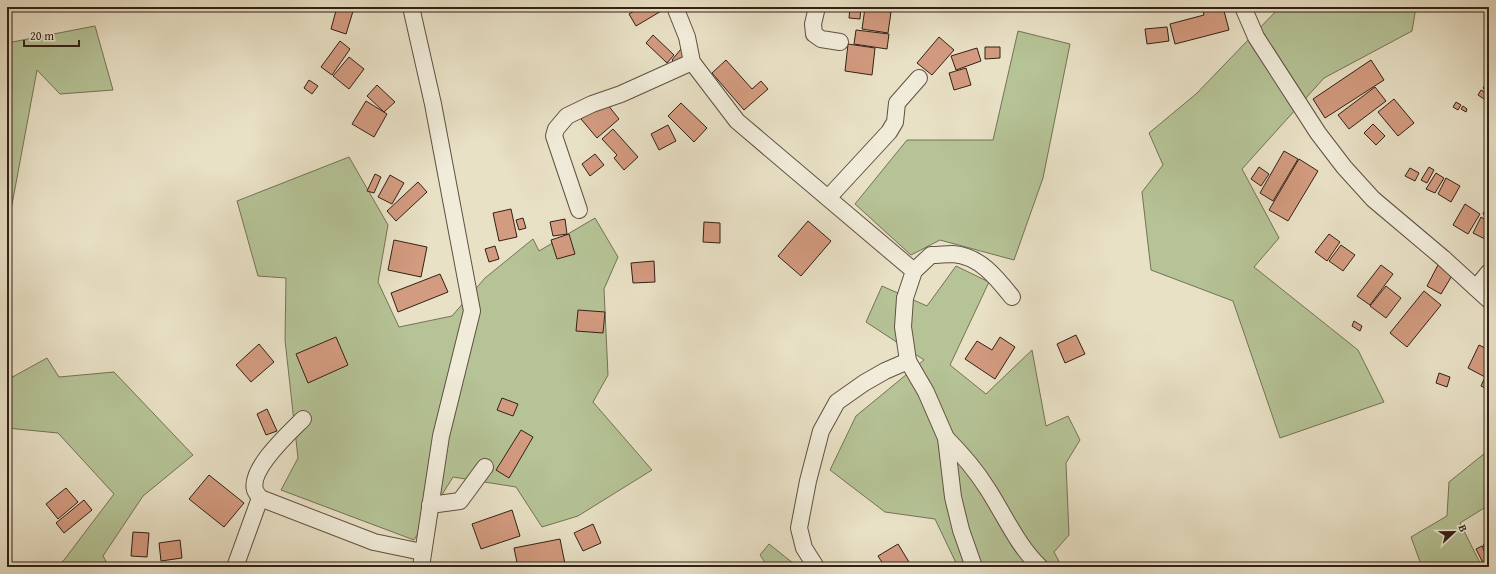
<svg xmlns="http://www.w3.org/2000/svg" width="1496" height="574" font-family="'Gentium Book Plus',serif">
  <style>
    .green { fill: #b5c396; stroke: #747256 }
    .building { fill: #d39b80; stroke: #332016 }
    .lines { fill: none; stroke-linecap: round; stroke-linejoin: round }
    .street-casing { stroke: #605042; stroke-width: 18 }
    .street { stroke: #f1ecda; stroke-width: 16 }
  </style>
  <rect width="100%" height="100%" fill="#e9e1c6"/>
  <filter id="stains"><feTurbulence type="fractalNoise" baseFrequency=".005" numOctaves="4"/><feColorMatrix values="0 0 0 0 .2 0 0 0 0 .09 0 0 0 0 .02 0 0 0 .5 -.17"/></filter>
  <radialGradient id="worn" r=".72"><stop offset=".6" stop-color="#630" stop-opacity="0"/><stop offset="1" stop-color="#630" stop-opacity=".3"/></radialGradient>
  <g class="green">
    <path d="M1280,7H1416L1412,31L1324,78L1242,169L1279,238L1254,267L1358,350L1384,402L1280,438L1233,301L1151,270L1142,192L1163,165L1149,133L1196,94Z"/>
    <path d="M95,26L113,90L60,94L37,70L11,210L7,217V43Z"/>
    <path d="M1018,31L1070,44L1043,178L1014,260L940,240L911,255L855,204L907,140H993Z"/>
    <path d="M349,157L388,225L378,282L399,327L452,316L485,278L533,239L539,251L595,218L618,257L604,289L608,375L593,402L652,470L578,516L542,527L516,487L453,477L414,540L281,490L298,458L285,340L286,278L258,276L237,201Z"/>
    <path d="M956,266L989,282L950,365L986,394L1032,350L1046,426L1068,416L1080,440L1066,463L1069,535L1054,552L1062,567H958L935,519L885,512L830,470L856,416L924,360L866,322L882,286L927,306Z"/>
    <path d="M47,358L59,377L114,372L193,455L143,496L103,556L109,567H56L64,560L114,494L58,433L7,428V380Z"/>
    <path d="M1485,453L1489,463V505L1460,523L1482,567H1422L1411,537L1447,516L1449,482Z"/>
    <path d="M769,544L798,567H799H768L760,555Z"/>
  </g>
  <g class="building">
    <path d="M337,7L354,8L346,34L331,29Z"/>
    <path d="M628,7H637L631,11Z"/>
    <path d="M641,7H668L636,26L629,14Z"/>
    <path d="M850,7H861L860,19L849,18Z"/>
    <path d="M1202,7H1223L1229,30L1175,44L1170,24L1204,15Z"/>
    <path d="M865,8L891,12L888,33L862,29Z"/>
    <path d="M1167,27L1169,41L1147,44L1145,29Z"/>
    <path d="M856,30L889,34L887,49L854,44Z"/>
    <path d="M653,35L674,55L667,63L646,43Z"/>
    <path d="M939,37L954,50L932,75L917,63Z"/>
    <path d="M340,41L350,49L332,75L321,67Z"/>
    <path d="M848,44L875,48L872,75L845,71Z"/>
    <path d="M985,47H1000V58L985,59Z"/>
    <path d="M977,48L981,61L956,70L951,56Z"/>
    <path d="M681,49L686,53L676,64L672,60Z"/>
    <path d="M349,57L364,69L349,89L333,76Z"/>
    <path d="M726,60L752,89L761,81L768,89L744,110L712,73Z"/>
    <path d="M1371,60L1384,80L1325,118L1313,99Z"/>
    <path d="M966,68L971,85L954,90L949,73Z"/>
    <path d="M309,80L318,86L312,94L304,88Z"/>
    <path d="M1489,80V93L1483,88Z"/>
    <path d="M377,85L395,102L384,112L367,96Z"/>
    <path d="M1375,87L1386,101L1349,129L1338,115Z"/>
    <path d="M1481,90L1487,94L1484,99L1478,95Z"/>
    <path d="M1394,99L1414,123L1398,136L1378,112Z"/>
    <path d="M604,100L619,119L597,138L581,119Z"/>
    <path d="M366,101L387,114L374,137L352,124Z"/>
    <path d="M1456,102L1461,105L1458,110L1453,107Z"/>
    <path d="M681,103L707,128L694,142L668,116Z"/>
    <path d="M1463,106L1467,109L1466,112L1461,109Z"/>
    <path d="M1373,124L1385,136L1376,145L1364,133Z"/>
    <path d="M668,125L676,141L659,150L651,134Z"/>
    <path d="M613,129L638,157L624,170L614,158L617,155L602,139Z"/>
    <path d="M1284,151L1298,159L1273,201L1260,193Z"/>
    <path d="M595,154L604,165L590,176L582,164Z"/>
    <path d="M1299,159L1318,171L1288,221L1269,210Z"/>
    <path d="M1259,167L1269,174L1261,186L1251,179Z"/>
    <path d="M1429,167L1434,170L1427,183L1421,180Z"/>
    <path d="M1410,168L1419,173L1415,181L1405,176Z"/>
    <path d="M1436,173L1444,178L1435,193L1426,189Z"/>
    <path d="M375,174L381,177L374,193L367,191Z"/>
    <path d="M390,175L404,183L392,204L378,197Z"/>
    <path d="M1446,178L1460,186L1451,202L1438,194Z"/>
    <path d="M418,182L427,192L396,221L387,211Z"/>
    <path d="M1465,204L1480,214L1468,234L1453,225Z"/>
    <path d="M1488,204L1489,205V218L1483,214Z"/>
    <path d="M511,209L517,237L499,241L493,213Z"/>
    <path d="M1481,217L1489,222V241L1473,233Z"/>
    <path d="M523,218L526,228L519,230L516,220Z"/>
    <path d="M565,219L567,234L553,236L550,222Z"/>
    <path d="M808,221L831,241L801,276L778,256Z"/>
    <path d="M704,222L720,223V243L703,242Z"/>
    <path d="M569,234L575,254L557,259L551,240Z"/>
    <path d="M1329,234L1340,242L1327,261L1315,252Z"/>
    <path d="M394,240L427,247L421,277L388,270Z"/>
    <path d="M1341,245L1355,255L1343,271L1329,261Z"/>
    <path d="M495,246L499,259L489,262L485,249Z"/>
    <path d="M654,261L655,282L633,283L631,263Z"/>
    <path d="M1381,265L1393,274L1370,305L1357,296Z"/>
    <path d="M1438,265L1453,274L1441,294L1427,286Z"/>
    <path d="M440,274L448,292L398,312L391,293Z"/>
    <path d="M1386,286L1401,298L1386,318L1370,306Z"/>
    <path d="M1424,291L1441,305L1407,347L1390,333Z"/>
    <path d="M578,310L605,312L603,333L576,331Z"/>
    <path d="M1354,321L1362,326L1360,331L1352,326Z"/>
    <path d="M1076,335L1085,354L1065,363L1057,344Z"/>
    <path d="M336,337L348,365L308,383L296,354Z"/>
    <path d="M1000,337L1015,347L995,379L965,359L977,341L992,350Z"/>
    <path d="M259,344L274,362L251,382L236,365Z"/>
    <path d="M1479,345L1489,350V390L1481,386L1485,377L1468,368Z"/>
    <path d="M1439,373L1450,377L1447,387L1436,383Z"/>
    <path d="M502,398L518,404L513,416L497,410Z"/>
    <path d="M267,409L277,431L266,435L257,414Z"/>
    <path d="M521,430L533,437L509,478L496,470Z"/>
    <path d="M209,475L244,503L224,527L189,499Z"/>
    <path d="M66,488L78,502L58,519L46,504Z"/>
    <path d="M84,500L92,510L64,533L56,523Z"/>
    <path d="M512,510L520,536L481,549L472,524Z"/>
    <path d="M593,524L601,543L583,551L574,533Z"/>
    <path d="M133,532L149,533L147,557L131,556Z"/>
    <path d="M560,539L565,564L549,567H518L514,548Z"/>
    <path d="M180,540L182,558L161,561L159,543Z"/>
    <path d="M1489,542V557L1483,545Z"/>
    <path d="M898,544L912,567H885L878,556Z"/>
    <path d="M1482,546L1489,560V566L1488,567H1485L1476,549Z"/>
    <path d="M751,562L757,567H746Z"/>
  </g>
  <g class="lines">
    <defs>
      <g id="street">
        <path d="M411,7L433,104L472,311L441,436L421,567"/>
        <path d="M675,7L687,37L692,62L737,121L914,271"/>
        <path d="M817,7L813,24L814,34L821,39L840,42"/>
        <path d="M1243,7L1256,37L1318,133L1344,167L1373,199L1443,258L1489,300"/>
        <path d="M828,198L889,132L895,122L897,103L919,78"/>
        <path d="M579,210L554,136L556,129L567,116L592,104L621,94L692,62"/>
        <path d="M1476,288L1489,272"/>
        <path d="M303,419C289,433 249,469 255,490C256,493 259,496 260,498L374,542L422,552"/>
        <path d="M946,438C962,454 975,469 987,488C1004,514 1017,545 1040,567"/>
        <path d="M430,505L460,501L485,467"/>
        <path d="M235,567L260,498"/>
        <path d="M816,567L804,548L799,528L808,481L821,431L837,402L864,383L885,371L908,361"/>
        <path d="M974,567L961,530L953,497L946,438L926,392L908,361L903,327L905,298L914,271L931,255C939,255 946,254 953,254C980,256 997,278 1012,297"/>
      </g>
    </defs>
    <use href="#street" class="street-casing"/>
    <use href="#street" class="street"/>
  </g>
  <rect width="1496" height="574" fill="none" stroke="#e9e1c6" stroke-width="24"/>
  <rect x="8" y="8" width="1480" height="558" fill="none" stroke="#332016" stroke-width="2"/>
  <rect x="12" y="12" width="1472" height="550" fill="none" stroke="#332016"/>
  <g transform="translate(1454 532) rotate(68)" stroke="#f1ecda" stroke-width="3" paint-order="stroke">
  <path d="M0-3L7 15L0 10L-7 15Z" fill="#332016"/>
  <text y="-6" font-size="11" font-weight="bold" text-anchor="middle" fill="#332016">B</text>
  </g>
  <path d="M24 40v6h55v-6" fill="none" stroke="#332016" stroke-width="2"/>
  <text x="30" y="40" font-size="12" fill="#332016" stroke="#f1ecda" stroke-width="3" paint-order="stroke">20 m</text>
  <rect width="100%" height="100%" filter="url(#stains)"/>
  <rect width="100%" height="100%" fill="url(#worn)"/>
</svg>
